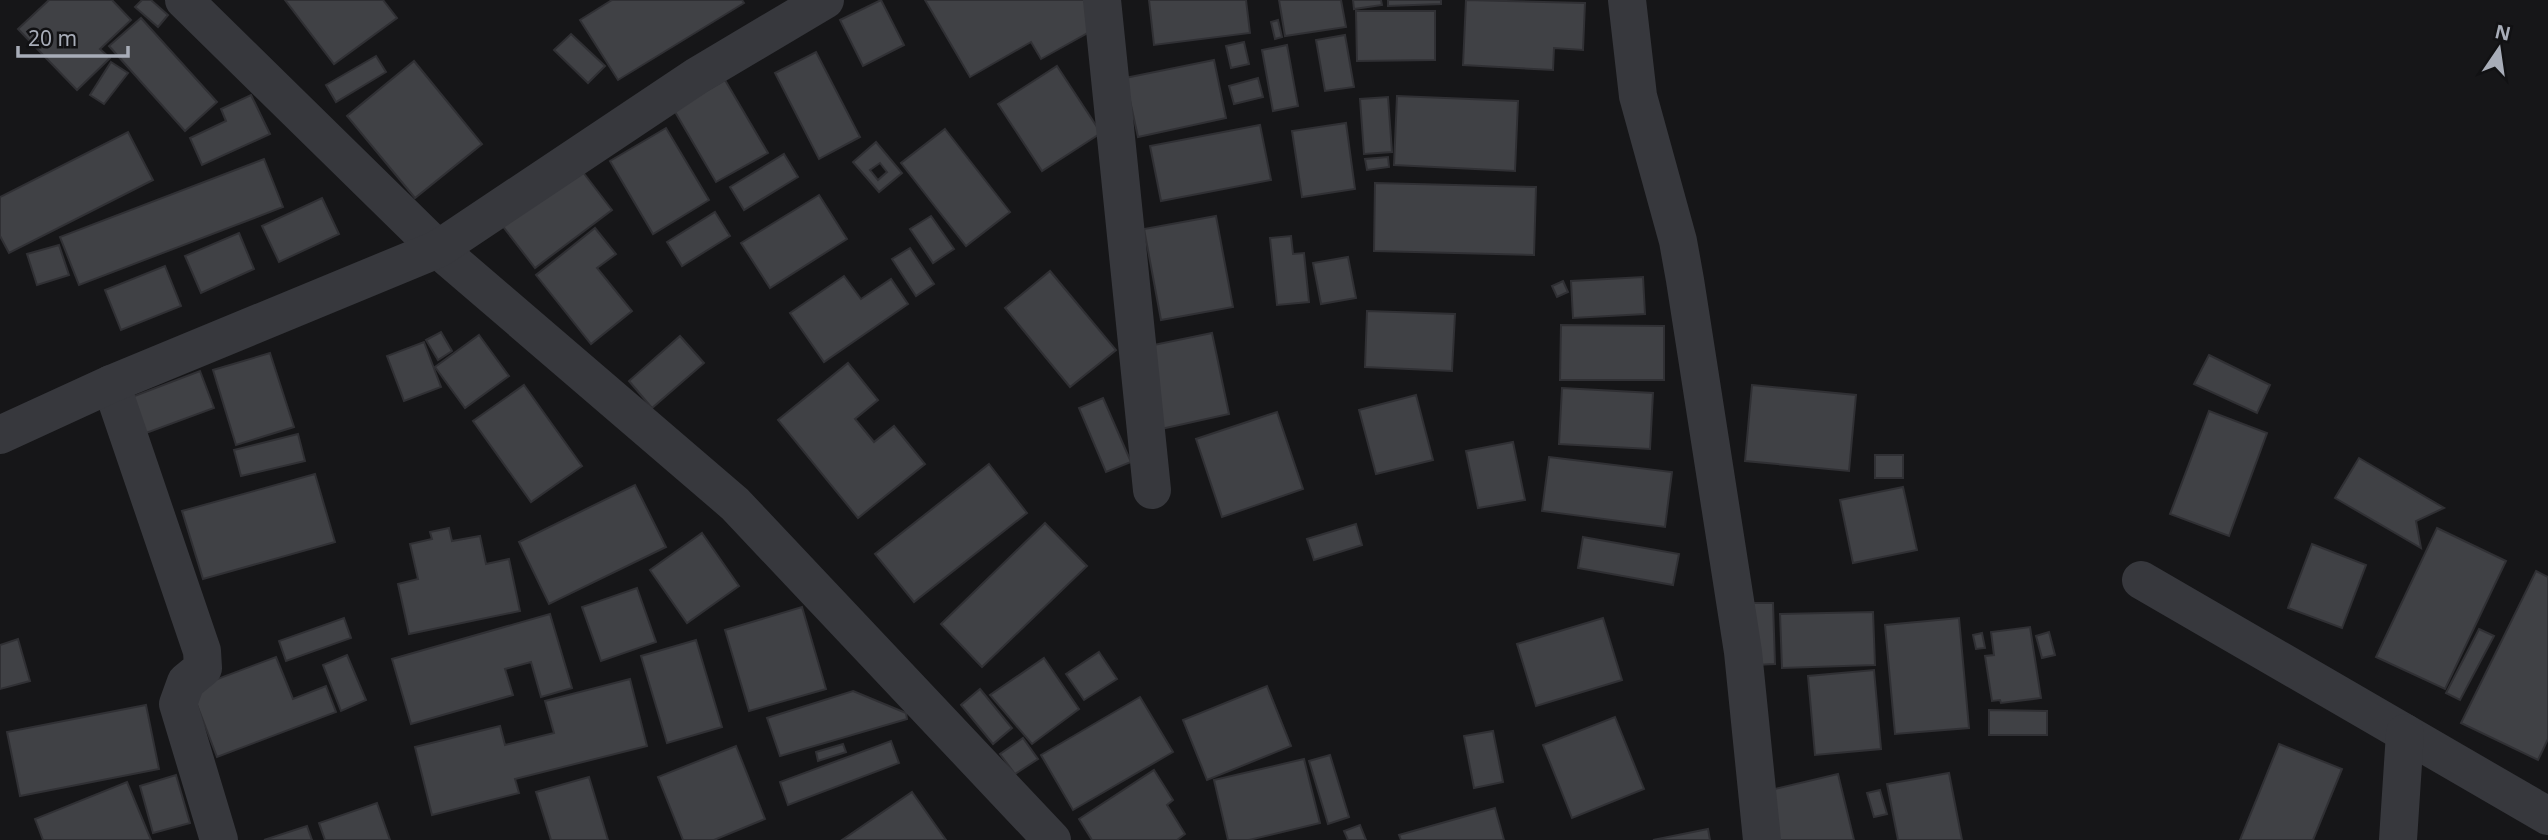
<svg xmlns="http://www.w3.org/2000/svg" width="2548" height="840" font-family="'Noto Sans',sans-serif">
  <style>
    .building { fill: #404145; stroke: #303034; stroke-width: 2; fill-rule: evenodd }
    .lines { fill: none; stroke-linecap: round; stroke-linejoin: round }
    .street { stroke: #37383d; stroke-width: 38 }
  </style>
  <rect width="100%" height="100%" fill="#161618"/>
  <g class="building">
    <path d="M49,0H112L131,20L100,49L110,58L77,90L18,29Z"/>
    <path d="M142,0H151L168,15L158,27L135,7Z"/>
    <path d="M285,0H383L397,18L334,64Z"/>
    <path d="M612,0H742L744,3L618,80L580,20Z"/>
    <path d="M881,0L904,45L863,66L840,20Z"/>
    <path d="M925,0H1085L1100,26L1041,59L1031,42L970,77Z"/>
    <path d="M1149,0H1246L1250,33L1154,45Z"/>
    <path d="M1279,0H1341L1346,27L1285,36Z"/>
    <path d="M1353,0H1381L1382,5L1354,9Z"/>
    <path d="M1388,0H1441V4L1388,6Z"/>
    <path d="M1466,0L1585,3L1583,50L1554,48L1553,70L1463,65Z"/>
    <path d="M1356,11H1435V60L1357,61Z"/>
    <path d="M141,18L217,102L185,131L109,46Z"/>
    <path d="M1278,20L1282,37L1275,39L1271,22Z"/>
    <path d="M571,34L605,66L588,83L554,50Z"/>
    <path d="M1345,35L1354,87L1325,91L1316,40Z"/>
    <path d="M1244,42L1249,64L1231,68L1226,46Z"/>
    <path d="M1287,45L1298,106L1273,111L1262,50Z"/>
    <path d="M816,52L860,137L819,159L775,73Z"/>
    <path d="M376,56L386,72L336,102L326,85Z"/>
    <path d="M1214,60L1226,118L1138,137L1125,78Z"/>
    <path d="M414,61L482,144L415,198L347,116Z"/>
    <path d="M111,62L128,73L104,104L90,95Z"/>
    <path d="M1057,66L1101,133L1042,171L998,104Z"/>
    <path d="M1258,78L1263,97L1234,104L1229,86Z"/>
    <path d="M725,80L768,153L716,182L674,110Z"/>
    <path d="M251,95L270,134L202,165L190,138L226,121L221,109Z"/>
    <path d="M1397,96L1518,101L1515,171L1394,165Z"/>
    <path d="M1388,97L1392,152L1364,154L1360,99Z"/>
    <path d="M1346,123L1355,189L1302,197L1292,131Z"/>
    <path d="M1260,125L1271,180L1161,201L1150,146Z"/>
    <path d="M666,128L709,200L653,234L610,161Z"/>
    <path d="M945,129L1010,212L966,246L901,163Z"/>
    <path d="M128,132L153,180L9,253L0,236V197Z"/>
    <path d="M876,142L902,173L879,192L853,162ZM880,163L887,172L878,180L870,170Z"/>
    <path d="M784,154L798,177L744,210L730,187Z"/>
    <path d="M1388,157L1389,167L1367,170L1365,159Z"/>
    <path d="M264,159L283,207L79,285L60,237Z"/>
    <path d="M579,167L612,210L535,268L501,224Z"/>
    <path d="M1375,183L1536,187L1534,255L1374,251Z"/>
    <path d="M819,195L847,239L770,288L741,243Z"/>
    <path d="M322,198L339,234L279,262L262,226Z"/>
    <path d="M715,212L730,236L682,266L667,242Z"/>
    <path d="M931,216L954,249L933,263L910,229Z"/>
    <path d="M1216,216L1233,307L1161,320L1144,229Z"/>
    <path d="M595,228L616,254L597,268L632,311L591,344L536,275Z"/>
    <path d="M239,233L254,269L201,293L185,256Z"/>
    <path d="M1291,236L1293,254L1304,253L1309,302L1277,305L1270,238Z"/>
    <path d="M59,245L69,275L37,285L27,254Z"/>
    <path d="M910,248L934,284L916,296L892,259Z"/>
    <path d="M1348,257L1356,298L1321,304L1313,263Z"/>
    <path d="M165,266L181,306L121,330L105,290Z"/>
    <path d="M1050,271L1116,350L1070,387L1005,308Z"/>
    <path d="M844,276L861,299L891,279L908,304L824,362L790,313Z"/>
    <path d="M1643,277L1645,314L1573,318L1571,281Z"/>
    <path d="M1563,281L1568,292L1557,297L1552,286Z"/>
    <path d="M1367,311L1455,314L1452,371L1365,367Z"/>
    <path d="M1561,325L1664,326V380H1560Z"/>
    <path d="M441,332L452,351L438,360L426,340Z"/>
    <path d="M1212,333L1229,414L1161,429L1144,347Z"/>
    <path d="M479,335L509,376L465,408L435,367Z"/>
    <path d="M680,336L704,363L652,408L629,381Z"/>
    <path d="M424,342L441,387L404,401L387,356Z"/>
    <path d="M270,353L294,427L236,445L213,370Z"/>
    <path d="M2209,355L2270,385L2257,413L2194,384Z"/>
    <path d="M848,363L878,400L855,419L874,442L894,426L925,464L858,518L778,420Z"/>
    <path d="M200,371L214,408L138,436L124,400Z"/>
    <path d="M524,385L582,466L531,502L473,421Z"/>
    <path d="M1752,385L1856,395L1849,471L1745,461Z"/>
    <path d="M1562,388L1653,393L1650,449L1559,444Z"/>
    <path d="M1416,395L1433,460L1376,474L1359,410Z"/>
    <path d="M1103,398L1131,462L1106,472L1079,408Z"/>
    <path d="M2209,411L2267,433L2229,536L2170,514Z"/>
    <path d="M1277,412L1303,489L1222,517L1196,439Z"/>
    <path d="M298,434L305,461L241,476L234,450Z"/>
    <path d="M1513,442L1525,500L1478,508L1466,451Z"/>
    <rect x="1875" y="455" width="28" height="23"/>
    <path d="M1549,457L1672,472L1665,527L1542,511Z"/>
    <path d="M2359,458L2444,508L2416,521L2421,548L2335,498Z"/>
    <path d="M989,464L1027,513L914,602L875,554Z"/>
    <path d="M315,474L335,542L203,579L182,511Z"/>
    <path d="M635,485L666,547L549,604L519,542Z"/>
    <path d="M1903,487L1917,550L1853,563L1840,500Z"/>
    <path d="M1045,523L1087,566L982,667L941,624Z"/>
    <path d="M1356,524L1362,545L1314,560L1307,539Z"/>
    <path d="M449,528L452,541L480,536L486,564L509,559L520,611L409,634L398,584L418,579L410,544L432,539L430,532Z"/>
    <path d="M2437,528L2506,561L2445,689L2376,657Z"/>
    <path d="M702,533L739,586L687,623L650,570Z"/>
    <path d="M1583,537L1679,554L1673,585L1578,568Z"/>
    <path d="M2312,544L2366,565L2342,628L2288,608Z"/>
    <path d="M2536,571L2548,577V739L2538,760L2461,723Z"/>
    <path d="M637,588L656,642L601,661L582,607Z"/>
    <path d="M1753,603H1773L1775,664L1754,665Z"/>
    <path d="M802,607L826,689L749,711L725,630Z"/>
    <path d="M1873,612L1875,665L1782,668L1780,614Z"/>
    <path d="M550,614L572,688L541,697L531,662L505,669L513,695L411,724L392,659Z"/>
    <path d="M344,618L351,638L286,661L279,641Z"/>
    <path d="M1603,618L1622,680L1536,706L1517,644Z"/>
    <path d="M1959,618L1969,728L1895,734L1885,625Z"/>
    <path d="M2030,627L2041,698L2001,703L2000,700L1992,701L1985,656L1994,655L1991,632Z"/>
    <path d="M2479,629L2494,636L2460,700L2446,693Z"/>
    <path d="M2049,632L2055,655L2042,658L2036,636Z"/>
    <path d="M1982,633L1985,648L1976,649L1973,635Z"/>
    <path d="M18,639L30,681L0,689V645Z"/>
    <path d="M696,640L722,727L667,743L641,656Z"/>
    <path d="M1099,652L1117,679L1084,700L1066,674Z"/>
    <path d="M347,655L366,700L341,711L323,665Z"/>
    <path d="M276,657L293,699L326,686L336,712L217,757L191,689Z"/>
    <path d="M1044,658L1079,709L1032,744L990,695Z"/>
    <path d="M1874,670L1881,749L1815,755L1808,676Z"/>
    <path d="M630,679L647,746L515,779L519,793L432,815L415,747L500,726L505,745L554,733L545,701Z"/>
    <path d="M1267,686L1291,746L1207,780L1183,720Z"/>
    <path d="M980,689L1012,728L993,744L961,705Z"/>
    <path d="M853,691L906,713L907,719L780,756L767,718Z"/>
    <path d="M1140,697L1173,752L1073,810L1041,755Z"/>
    <path d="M146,705L159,769L20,796L7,732Z"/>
    <path d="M1989,710L2047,711V735H1989Z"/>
    <path d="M1615,717L1644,789L1572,818L1543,745Z"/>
    <path d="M1493,731L1503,782L1474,788L1464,736Z"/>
    <path d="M1023,738L1038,759L1015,774L1000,754Z"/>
    <path d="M891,741L899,763L788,805L780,782Z"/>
    <path d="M843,744L846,752L818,761L816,752Z"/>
    <path d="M2279,744L2342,769L2313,840H2240Z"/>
    <path d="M736,746L765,819L714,840H683L658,777Z"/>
    <path d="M1330,755L1349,817L1328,824L1309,761Z"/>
    <path d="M1304,759L1320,823L1249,840H1228L1214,780Z"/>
    <path d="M1154,770L1173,800L1167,805L1185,834L1177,840H1092L1079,819Z"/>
    <path d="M1949,773L1962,840H1898L1887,784Z"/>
    <path d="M1838,774L1854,840H1774L1762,792Z"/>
    <path d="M176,775L190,823L153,833L140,786Z"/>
    <path d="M589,777L608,840H551L536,792Z"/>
    <path d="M127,782L151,840H43L35,819Z"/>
    <path d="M1880,790L1887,814L1874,817L1867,793Z"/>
    <path d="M912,792L946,840H842Z"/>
    <path d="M377,803L390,840H325L319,823Z"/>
    <path d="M1495,808L1504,840H1401L1399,835Z"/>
    <path d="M1360,825L1366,840H1348L1344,831Z"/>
    <path d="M307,826L312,840H264Z"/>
    <path d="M1708,829L1710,840H1653Z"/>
  </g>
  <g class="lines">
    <g class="street">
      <path d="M184,0L438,249L735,504L1052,840"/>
      <path d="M1102,0L1152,490"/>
      <path d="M1627,0L1638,96L1678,241L1685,280L1743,652L1762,840"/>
      <path d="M111,384L202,651L203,668L186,682L178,704L219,840"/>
      <path d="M0,435L111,384L438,249L697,76L825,0"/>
      <path d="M2141,580L2548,816"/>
      <path d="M2398,840L2405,733"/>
    </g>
  </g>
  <g transform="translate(2499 49) rotate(13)" stroke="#111113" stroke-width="5" paint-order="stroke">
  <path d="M0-5L12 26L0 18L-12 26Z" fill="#a8adb8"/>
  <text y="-10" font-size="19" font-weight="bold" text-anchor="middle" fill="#a8adb8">N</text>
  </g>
  <path d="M18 46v10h110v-10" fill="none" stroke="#a8adb8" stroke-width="3.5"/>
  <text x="28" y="46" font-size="21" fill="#a8adb8" stroke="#111113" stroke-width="5" paint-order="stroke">20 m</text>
</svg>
